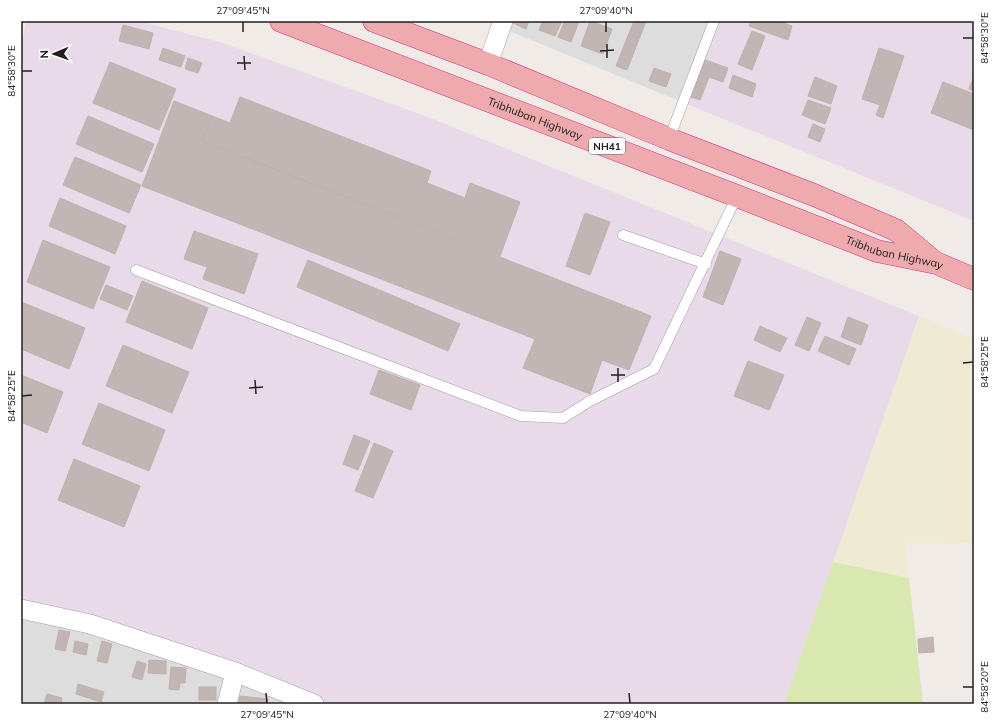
<svg xmlns="http://www.w3.org/2000/svg" width="995" height="725" font-family="Mulish,sans-serif">
  <style>
    .residential { fill: #deddde }
    .industrial { fill: #e8dae9 }
    .farmland { fill: #eeead4 }
    .grass { fill: #d8e8b0 }
    .building { fill: #c1b6b4; stroke: #c1afaa }
    .lines { fill: none; stroke-linecap: round; stroke-linejoin: round }
    .service-casing { stroke: #a1a1a1; stroke-width: 11 }
    .minor-casing { stroke: #a1a1a1; stroke-width: 20 }
    .trunk-casing { stroke: #d3308d; stroke-width: 23 }
    .service { stroke: #fff; stroke-width: 10 }
    .minor { stroke: #fff; stroke-width: 19 }
    .trunk { stroke: #eeaaac; stroke-width: 22 }
    .ticks { fill: none; stroke: #202020; stroke-width: 1.5 }
    .labels { text-anchor: middle; stroke-width: 3; stroke-linejoin: round; paint-order: stroke }
    .shield { fill: #fff; stroke: #636363; stroke-width: 1 }
    .shield-label { font-size: 10px; font-weight: bold; fill: #202020 }
    .street-label { font-size: 11px; fill: #202020; stroke: #fff }
    .neatline { fill: none; stroke: #202020; stroke-width: 1.5 }
    .ticks-label { font-size: 10px; text-anchor: middle; fill: #202020 }
  </style>
  <rect width="100%" height="100%" fill="#f0ebe7"/>
  <g class="residential">
    <path d="M485,21H714L684,103Z"/>
    <path d="M21,605L314,704H21Z"/>
  </g>
  <g class="industrial">
    <path d="M26,21H138L220,42L428,117L919,316L784,704H314L21,605V49Z"/>
    <path d="M714,21H974V221L684,103Z"/>
  </g>
  <path class="farmland" d="M919,316L974,339V543L905,542L909,578L833,562Z"/>
  <path class="grass" d="M833,562L909,578L923,704H784Z"/>
  <g class="building">
    <path d="M509,21H529L526,29Z"/>
    <path d="M543,21L561,23L555,36L539,30Z"/>
    <path d="M565,21H579L571,42L558,37Z"/>
    <path d="M590,21L612,29L603,54L581,46Z"/>
    <path d="M634,21H646L627,70L616,66Z"/>
    <path d="M751,21H778L792,26L788,40L749,26Z"/>
    <path d="M123,25L153,33L149,49L119,41Z"/>
    <path d="M752,31L765,36L752,70L738,64Z"/>
    <path d="M163,48L185,56L181,67L159,60Z"/>
    <path d="M879,48L904,56L883,118L876,115L880,105L862,99Z"/>
    <path d="M188,58L202,63L198,73L185,69Z"/>
    <path d="M705,60L728,68L723,82L709,77L700,100L691,97Z"/>
    <path d="M110,62L176,89L159,130L93,103Z"/>
    <path d="M654,68L671,74L666,87L649,81Z"/>
    <path d="M733,75L756,84L752,97L729,88Z"/>
    <path d="M974,76V91L969,89Z"/>
    <path d="M815,77L837,86L831,104L808,96Z"/>
    <path d="M943,82L974,94V130L931,113Z"/>
    <path d="M240,97L431,171L427,183L465,198L470,183L520,202L500,256L202,141L212,116L230,123Z"/>
    <path d="M808,100L831,108L825,124L802,115Z"/>
    <path d="M174,101L212,116L202,141L651,316L629,370L602,360L590,394L523,368L535,339L142,186Z"/>
    <path d="M88,116L154,144L142,172L76,144Z"/>
    <path d="M813,124L825,129L820,142L808,137Z"/>
    <path d="M75,157L141,185L129,213L63,185Z"/>
    <path d="M60,198L126,226L115,254L49,226Z"/>
    <path d="M585,213L610,222L590,275L566,266Z"/>
    <path d="M194,231L258,254L244,294L203,279L207,267L184,259Z"/>
    <path d="M43,240L110,267L93,309L27,282Z"/>
    <path d="M720,251L741,259L723,305L703,297Z"/>
    <path d="M308,260L460,324L448,351L297,287Z"/>
    <path d="M142,281L208,308L192,349L126,322Z"/>
    <path d="M106,285L133,296L127,310L100,299Z"/>
    <path d="M21,302L85,328L69,369L21,349Z"/>
    <path d="M807,317L821,323L809,351L795,345Z"/>
    <path d="M848,317L868,325L861,345L841,337Z"/>
    <path d="M760,326L787,338L780,352L754,340Z"/>
    <path d="M825,336L856,349L849,365L818,351Z"/>
    <path d="M123,345L189,372L172,413L106,386Z"/>
    <path d="M748,361L784,375L769,410L734,396Z"/>
    <path d="M379,370L420,385L411,410L370,394Z"/>
    <path d="M21,375L63,392L47,433L21,422Z"/>
    <path d="M99,403L165,430L149,471L82,444Z"/>
    <path d="M354,435L370,441L358,470L343,464Z"/>
    <path d="M374,443L393,451L373,498L355,491Z"/>
    <path d="M74,459L140,486L124,527L58,500Z"/>
    <path d="M59,630L70,632L65,651L55,649Z"/>
    <path d="M933,637L934,652L919,653L918,639Z"/>
    <path d="M75,641L88,644L86,655L73,652Z"/>
    <path d="M102,641L112,644L107,663L97,661Z"/>
    <path d="M149,660L166,661V674L148,673Z"/>
    <path d="M137,661L146,664L142,680L132,677Z"/>
    <path d="M171,667L186,668L185,683H180L179,690L169,689Z"/>
    <path d="M78,684L104,692L101,702L76,694Z"/>
    <rect x="199" y="687" width="17" height="13"/>
    <path d="M47,694L62,698L61,704H44Z"/>
    <path d="M240,696L268,699L267,704H239Z"/>
  </g>
  <g class="lines">
    <defs>
      <g id="service">
        <path d="M669,139L714,21"/>
        <path d="M623,235L706,264"/>
        <path d="M136,270L521,416L563,418L590,401L654,369L737,196"/>
      </g>
      <g id="minor">
        <path d="M488,64L503,21"/>
        <path d="M21,609L90,624L235,672L314,704"/>
        <path d="M227,704L235,672"/>
      </g>
      <g id="trunk">
        <path id="s1" d="M281,21L737,196L877,251L936,263L974,279"/>
        <path d="M374,21L488,64L669,139L814,195L896,230L933,261"/>
      </g>
    </defs>
    <use href="#service" class="service-casing"/>
    <use href="#minor" class="minor-casing"/>
    <use href="#trunk" class="trunk-casing"/>
    <use href="#service" class="service"/>
    <use href="#minor" class="minor"/>
    <use href="#trunk" class="trunk"/>
  </g>
  <path class="ticks" d="M243,22V32M606,22V32M963,38H973M607,44V58M600,51L614,50M244,56L245,70M237,63H251M22,71H32M963,363L973,362M618,368V382M611,375H625M255,380L256,394M249,388L263,387M22,396L32,395M963,687H973M266,693L267,703M629,693L630,703"/>
  <g class="labels">
    <rect class="shield" x="589" y="138" width="36" height="16" rx="3"/>
    <g class="shield-label">
      <text x="607" y="150">NH41</text>
    </g>
    <g class="street-label">
      <text dy="4" stroke="none"><textPath href="#s1" startOffset="272">Tribhuban Highway</textPath></text>
      <text dy="4" stroke="none"><textPath href="#s1" startOffset="656">Tribhuban Highway</textPath></text>
    </g>
  </g>
  <rect width="995" height="725" fill="none" stroke="#ffffff" stroke-width="44"/>
  <g transform="translate(54 54) rotate(268)" stroke="#ffffff" stroke-width="3" paint-order="stroke">
  <path d="M0-3L7 15L0 10L-7 15Z" fill="#202020"/>
  <text y="-6" font-size="11" font-weight="bold" text-anchor="middle" fill="#202020">N</text>
  </g>
  <rect x="22" y="22" width="951" height="681" class="neatline"/>
  <g class="ticks-label">
    <text x="243" y="14">27°09'45"N</text>
    <text x="606" y="14">27°09'40"N</text>
    <text transform="translate(984 38) rotate(-90)" y="4">84°58'30"E</text>
    <text transform="translate(11 71) rotate(-90)" y="4">84°58'30"E</text>
    <text transform="translate(984 362) rotate(-90)" y="4">84°58'25"E</text>
    <text transform="translate(11 396) rotate(-90)" y="4">84°58'25"E</text>
    <text transform="translate(984 687) rotate(-90)" y="4">84°58'20"E</text>
    <text x="267" y="718">27°09'45"N</text>
    <text x="630" y="718">27°09'40"N</text>
  </g>
</svg>
